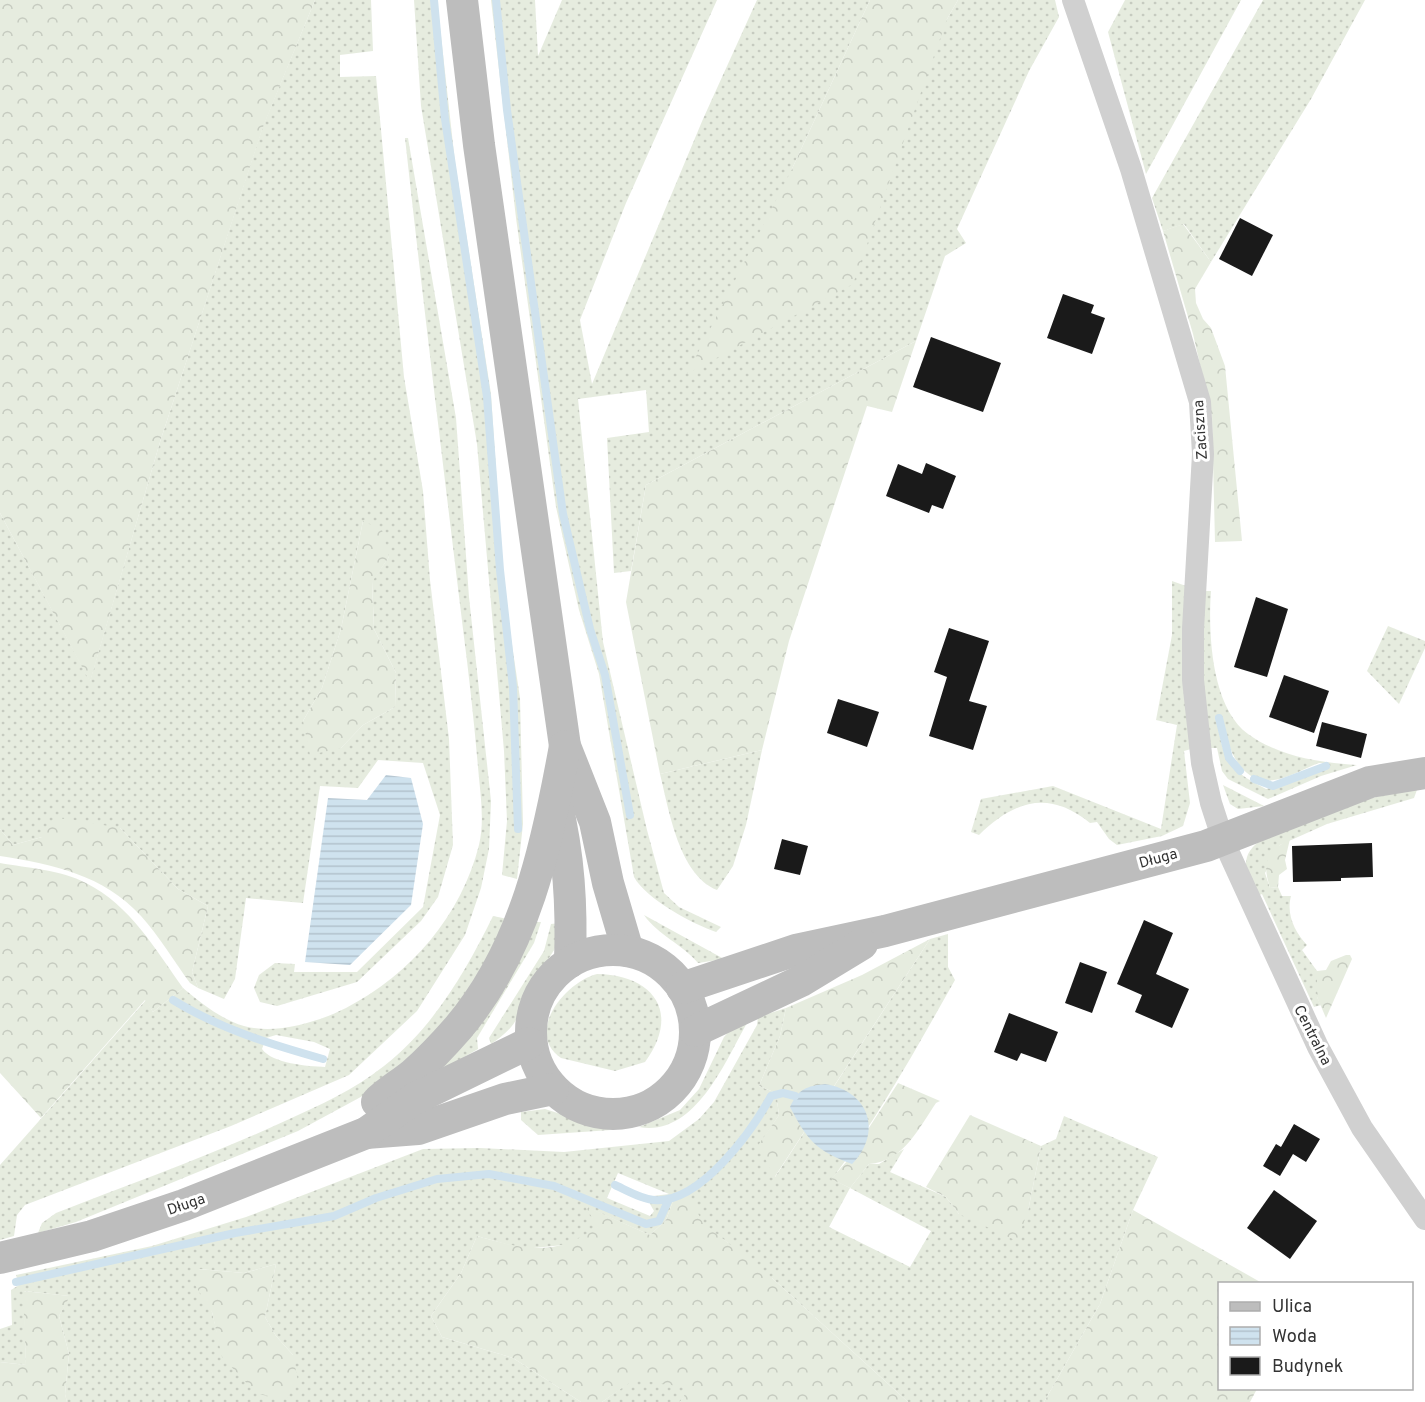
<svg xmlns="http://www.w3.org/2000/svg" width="1425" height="1402" font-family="Overpass,sans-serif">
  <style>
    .grass { fill: url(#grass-dots); fill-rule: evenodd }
    .forest { fill: url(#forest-crowns) }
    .water { fill: url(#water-rules) }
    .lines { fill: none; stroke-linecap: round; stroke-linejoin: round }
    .stream { stroke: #cfe2ee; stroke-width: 8 }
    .building { fill: #1a1a1a }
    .street { stroke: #d0d0d0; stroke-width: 22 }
    .secondary { stroke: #bdbdbd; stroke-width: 32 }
    .labels { text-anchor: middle; stroke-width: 6; stroke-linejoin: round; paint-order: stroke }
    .street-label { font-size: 15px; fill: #333; stroke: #fff }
  </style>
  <defs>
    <pattern id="grass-dots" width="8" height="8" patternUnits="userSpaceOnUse" patternTransform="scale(1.5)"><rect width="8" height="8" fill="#e6ecdf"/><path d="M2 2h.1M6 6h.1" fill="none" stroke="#c6cbc0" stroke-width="1.8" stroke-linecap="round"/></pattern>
    <pattern id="forest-crowns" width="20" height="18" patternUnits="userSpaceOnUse" patternTransform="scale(1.5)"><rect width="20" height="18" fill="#e6ecdf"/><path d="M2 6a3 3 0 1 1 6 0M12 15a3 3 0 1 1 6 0" fill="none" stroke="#c6cbc0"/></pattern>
    <pattern id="water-rules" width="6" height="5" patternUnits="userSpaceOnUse" patternTransform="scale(1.5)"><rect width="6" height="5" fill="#cfe2ee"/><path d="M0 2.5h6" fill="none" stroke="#b2c2cd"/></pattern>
  </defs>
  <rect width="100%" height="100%" fill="#fff"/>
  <g class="grass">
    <path d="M315,0H371L373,51L340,55V77L376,76L404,377L423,491L430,580L449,739L453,845L438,897L421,921L357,982L277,1006L260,1002L254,988L259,975L275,963L295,964L294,972H357L423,907L440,815L423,763L378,760L358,788L320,786L303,903L246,898L235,979L224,999L198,988L192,972L208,906L178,889L120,828L42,837L13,845L0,829V513L90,681L160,442L263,126ZM363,521L389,557L372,581L374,629L396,673L395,707L363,725L341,748L303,721L322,688L341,629Z"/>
    <path d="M414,0H437L455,162L491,394L504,592L520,698L523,824L517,879L502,875L507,821L504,751L477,444L421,106Z"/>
    <path d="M491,0H535L538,56L562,0H717L626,203L580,320L592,384L703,119L757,0H870L791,171L947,19L958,0H1055L1059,17L1029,71L957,229L966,243L945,256L916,341L646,485L631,571L614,573L607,438L649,432L646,390L578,399L603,642L647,830L664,893L679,907L721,927L716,932C693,924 646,899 634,877L599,674L579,610L556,507L516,218Z"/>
    <path d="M1125,0H1241L1146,174L1108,32Z"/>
    <path d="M1263,0H1365L1311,99L1211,262L1184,224L1163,231L1152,198Z"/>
    <path d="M405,138H408L456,418L469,597L491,801L489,849L481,888L465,935L417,1011L349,1075L231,1126L25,1205L17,1215L14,1236L0,1240V1165L146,1000L153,1012L183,988C201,1003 222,1020 244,1026C276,1035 318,1022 346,1008C411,974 461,916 479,845C485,820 480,792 478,767C474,721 469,675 463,629C443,465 423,302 405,138ZM276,1035L314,1042L330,1049L325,1067C307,1066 273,1064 262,1049L266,1038Z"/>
    <path d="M1172,581L1186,586L1191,749L1184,751L1190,803L1183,826L1162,836L1117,845L1109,839L1097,822L1090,823C1049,790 1015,800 979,835L971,832L981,799L1053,786L1161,829L1177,725L1156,720L1172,635Z"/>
    <path d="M1204,591H1211C1208,632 1211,707 1248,734C1278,756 1321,763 1357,765L1321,776L1268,799L1228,779L1222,771L1217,748H1211L1203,702ZM1222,717C1226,743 1239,786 1274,780C1289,778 1305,768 1319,763H1326L1325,769L1293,782L1266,789C1226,768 1225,762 1216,718Z"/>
    <path d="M1388,626L1425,641V648L1399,704L1367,671Z"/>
    <path d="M762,750L746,825L733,866L717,890C679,875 669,810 660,774Z"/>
    <path d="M1223,785L1264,806L1238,809L1230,804Z"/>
    <path d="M1418,787L1414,798L1327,824L1280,845L1265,873L1270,888L1278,887L1282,896H1291C1286,915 1295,932 1307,945L1302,950L1317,971V997L1321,1005L1314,1007L1262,894L1255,897C1251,885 1243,870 1247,857C1257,822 1384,795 1418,787Z"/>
    <path d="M644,915L724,959L698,963C682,944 658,935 644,915Z"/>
    <path d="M493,916L512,920L446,1023L370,1092L298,1131L76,1222L38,1233L42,1223L56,1213C133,1183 210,1156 285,1121C320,1105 354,1090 384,1066C433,1028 466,971 493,916Z"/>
    <path d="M532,922H541L534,943L477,1038L478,1049L428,1078Z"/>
    <path d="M561,923C559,957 540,964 525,991C521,1000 521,1010 517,1018C512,1029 500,1038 491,1044L489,1038L544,951L551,924Z"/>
    <path d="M948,934V967L955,980C916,1049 879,1116 832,1179L850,1188L869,1164H879L904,1149L890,1172L946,1197L959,1214L1028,1211L1041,1146L1056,1139L1064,1116L1158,1157L1133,1210L1100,1304L1044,1402H908L772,1278L680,1402H602L635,1378L728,1243L673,1201L666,1220L650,1235L586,1207L599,1227L573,1244L524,1249L477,1236L461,1273L431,1316L442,1337L513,1358L581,1402H67L65,1394L69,1354L59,1316L69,1296L24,1291L26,1365L0,1362V1329L12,1325L11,1290L19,1285L16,1275L152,1246L246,1217L423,1149L480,1148L564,1152L669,1141L699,1119L714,1102L757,1025L758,1017L786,1008L780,1036L759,1086L776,1093L779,1115L760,1144L775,1177L930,939ZM618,1173L669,1194L653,1196L650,1204L654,1211L650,1216L607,1198ZM850,1188L931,1231L910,1267L829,1227ZM276,1264L265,1317L276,1336L293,1355L223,1357L212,1312L198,1269L244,1273Z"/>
    <path d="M597,974C654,975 681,1013 645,1062L615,1071L561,1058C524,1033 565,982 597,974Z"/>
    <path d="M747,1023C725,1062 695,1137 639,1127L680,1110L699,1089L724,1037L733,1027Z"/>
    <path d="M545,1109L611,1130L538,1135L521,1120V1112Z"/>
  </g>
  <g class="forest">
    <path d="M0,0H315L263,127L160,442L90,682L0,513Z"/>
    <path d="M870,0H958L947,19L853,284L687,374L791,171Z"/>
    <path d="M1183,224L1211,262L1195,289L1196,303L1203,319L1211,328L1225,366L1242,541L1215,542L1212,417L1193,334L1163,231Z"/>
    <path d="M916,341L892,412L867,406L789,641L762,750L660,774L626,602L646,485Z"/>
    <path d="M363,521L382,530L389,557L372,582L374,629L396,673L395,707L363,725L341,748L310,755L303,721L322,688L341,629Z"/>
    <path d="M57,817L120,828L178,889L208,906L192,972L198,988L190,983C174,961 159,936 141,916C104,875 52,864 0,856V829L13,845L42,837Z"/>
    <path d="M1290,839L1285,860L1287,869L1279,875L1278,887L1270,888C1262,863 1266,852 1290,839Z"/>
    <path d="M0,863C28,868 61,870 86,883C130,905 156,950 183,988L153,1012L145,1000L41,1118L0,1073Z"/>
    <path d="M930,939L774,1178L759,1144L779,1115L776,1093L759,1086L780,1036L786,1008L862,975Z"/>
    <path d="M1346,955H1350L1352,959L1326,1018L1317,997V971L1326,970L1331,961Z"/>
    <path d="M898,1083L940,1101L936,1103C919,1128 903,1162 869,1164L850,1188L831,1179L848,1160Z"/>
    <path d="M970,1115L1041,1146L1028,1211L1017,1241L959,1214L946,1197L926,1187Z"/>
    <path d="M689,1196L703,1223L772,1278L908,1402H680L689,1388L635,1379L602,1402H581L513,1358L442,1337L431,1316L461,1273L477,1236C526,1250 554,1257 598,1227L585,1206L650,1235L666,1220L673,1201Z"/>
    <path d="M1133,1210L1262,1283L1220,1284V1388L1257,1389L1250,1402H1044L1100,1304Z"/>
    <path d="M276,1264L265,1317L276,1336L293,1355L298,1382L286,1399L257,1394L222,1357L212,1312L195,1285L198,1269L244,1273Z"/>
    <path d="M23,1291L70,1296L59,1316L69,1354L65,1394L67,1402H0V1362L26,1365Z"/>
  </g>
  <g class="water">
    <path d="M386,775L411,778L423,824L411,905L350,965L305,962L328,798L367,800Z"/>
    <path d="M825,1084C869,1091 883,1132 852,1164C815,1150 808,1141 790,1107C798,1089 807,1086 825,1084Z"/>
  </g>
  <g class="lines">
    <g class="stream">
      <path d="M434,0L445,119L487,397L500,570L513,687L518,829"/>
      <path d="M496,0L507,110L563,514L590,629L605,675L630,815"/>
      <path d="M1219,718L1229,758L1240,771"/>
      <path d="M1254,779L1273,786L1326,766"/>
      <path d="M173,1000C220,1029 270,1044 323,1059"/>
      <path d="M615,1185C626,1190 641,1199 654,1200C700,1204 752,1131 771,1096L783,1093L795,1096"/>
      <path d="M16,1282L235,1233L334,1216L376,1198L437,1179L489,1174L554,1186L646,1224L659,1221L669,1199"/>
    </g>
  </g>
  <g class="building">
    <path d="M1240,218L1273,235L1252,276L1219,259Z"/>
    <path d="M1063,294L1094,305L1091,313L1105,318L1092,354L1047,338Z"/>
    <path d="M931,337L1001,363L983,412L913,387Z"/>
    <path d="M926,463L956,476L943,509L932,505L929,513L886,496L898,464L922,474Z"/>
    <path d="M1256,597L1288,609L1267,677L1234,667Z"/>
    <path d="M949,628L989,641L969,701L987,706L973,750L929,736L947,677L934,672Z"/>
    <path d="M1284,675L1329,691L1314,733L1269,717Z"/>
    <path d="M838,699L879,712L867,747L827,733Z"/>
    <path d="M1322,722L1367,734L1361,758L1316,746Z"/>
    <path d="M782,839L808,846L800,875L774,869Z"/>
    <path d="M1372,843L1373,877L1341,878V881L1293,882L1292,846Z"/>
    <path d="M1144,920L1173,933L1156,974L1189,989L1172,1028L1135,1012L1142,995L1117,984Z"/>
    <path d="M1080,962L1107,972L1092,1013L1065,1003Z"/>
    <path d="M1009,1013L1058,1032L1046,1062L1021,1053L1017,1061L994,1052Z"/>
    <path d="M1294,1124L1320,1139L1306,1162L1293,1154L1280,1176L1263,1166L1276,1144L1281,1147Z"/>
    <path d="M1274,1190L1317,1221L1290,1259L1247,1228Z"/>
  </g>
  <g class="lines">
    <path class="street" d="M1073,0L1131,169L1200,402L1203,454L1193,629V680L1202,763L1211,803L1223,840L1318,1047L1362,1128L1425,1219"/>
    <g class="secondary">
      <path d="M462,0L479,145L565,746L595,822L608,883L628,951"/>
      <path d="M556,801C569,856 572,905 570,962"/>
      <circle cx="613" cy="1032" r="82"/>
      <path d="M682,988L796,950L885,931L1206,846L1370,782L1425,773"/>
      <path d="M695,1031L801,981L862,944"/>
      <path d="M377,1102C388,1091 401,1084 413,1074C429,1060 444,1044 458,1028C525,949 547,846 565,746"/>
      <path d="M366,1133L418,1129L505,1099L553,1089"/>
      <path d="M0,1258L92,1236L184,1205L366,1133L414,1099L529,1043"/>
    </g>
  </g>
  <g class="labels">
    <g class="street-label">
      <text transform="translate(1200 430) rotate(-94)" y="5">Zaciszna</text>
      <text transform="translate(1158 858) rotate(-15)" y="5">Długa</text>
      <text transform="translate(1313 1035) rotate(63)" y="5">Centralna</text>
      <text transform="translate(186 1204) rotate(-19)" y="5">Długa</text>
    </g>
  </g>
  <rect x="1218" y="1282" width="195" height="108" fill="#ffffff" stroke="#adadad" stroke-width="1.5"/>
  <rect x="1230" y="1302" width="30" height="9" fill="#bdbdbd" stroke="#adadad" stroke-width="1.5"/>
  <text x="1272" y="1312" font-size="18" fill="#333333">Ulica</text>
  <rect x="1230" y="1327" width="30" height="18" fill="url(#water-rules)" stroke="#adadad" stroke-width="1.5"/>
  <text x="1272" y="1342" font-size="18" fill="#333333">Woda</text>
  <rect x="1230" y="1357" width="30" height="18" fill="#1a1a1a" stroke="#adadad" stroke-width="1.5"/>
  <text x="1272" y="1372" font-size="18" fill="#333333">Budynek</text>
</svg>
